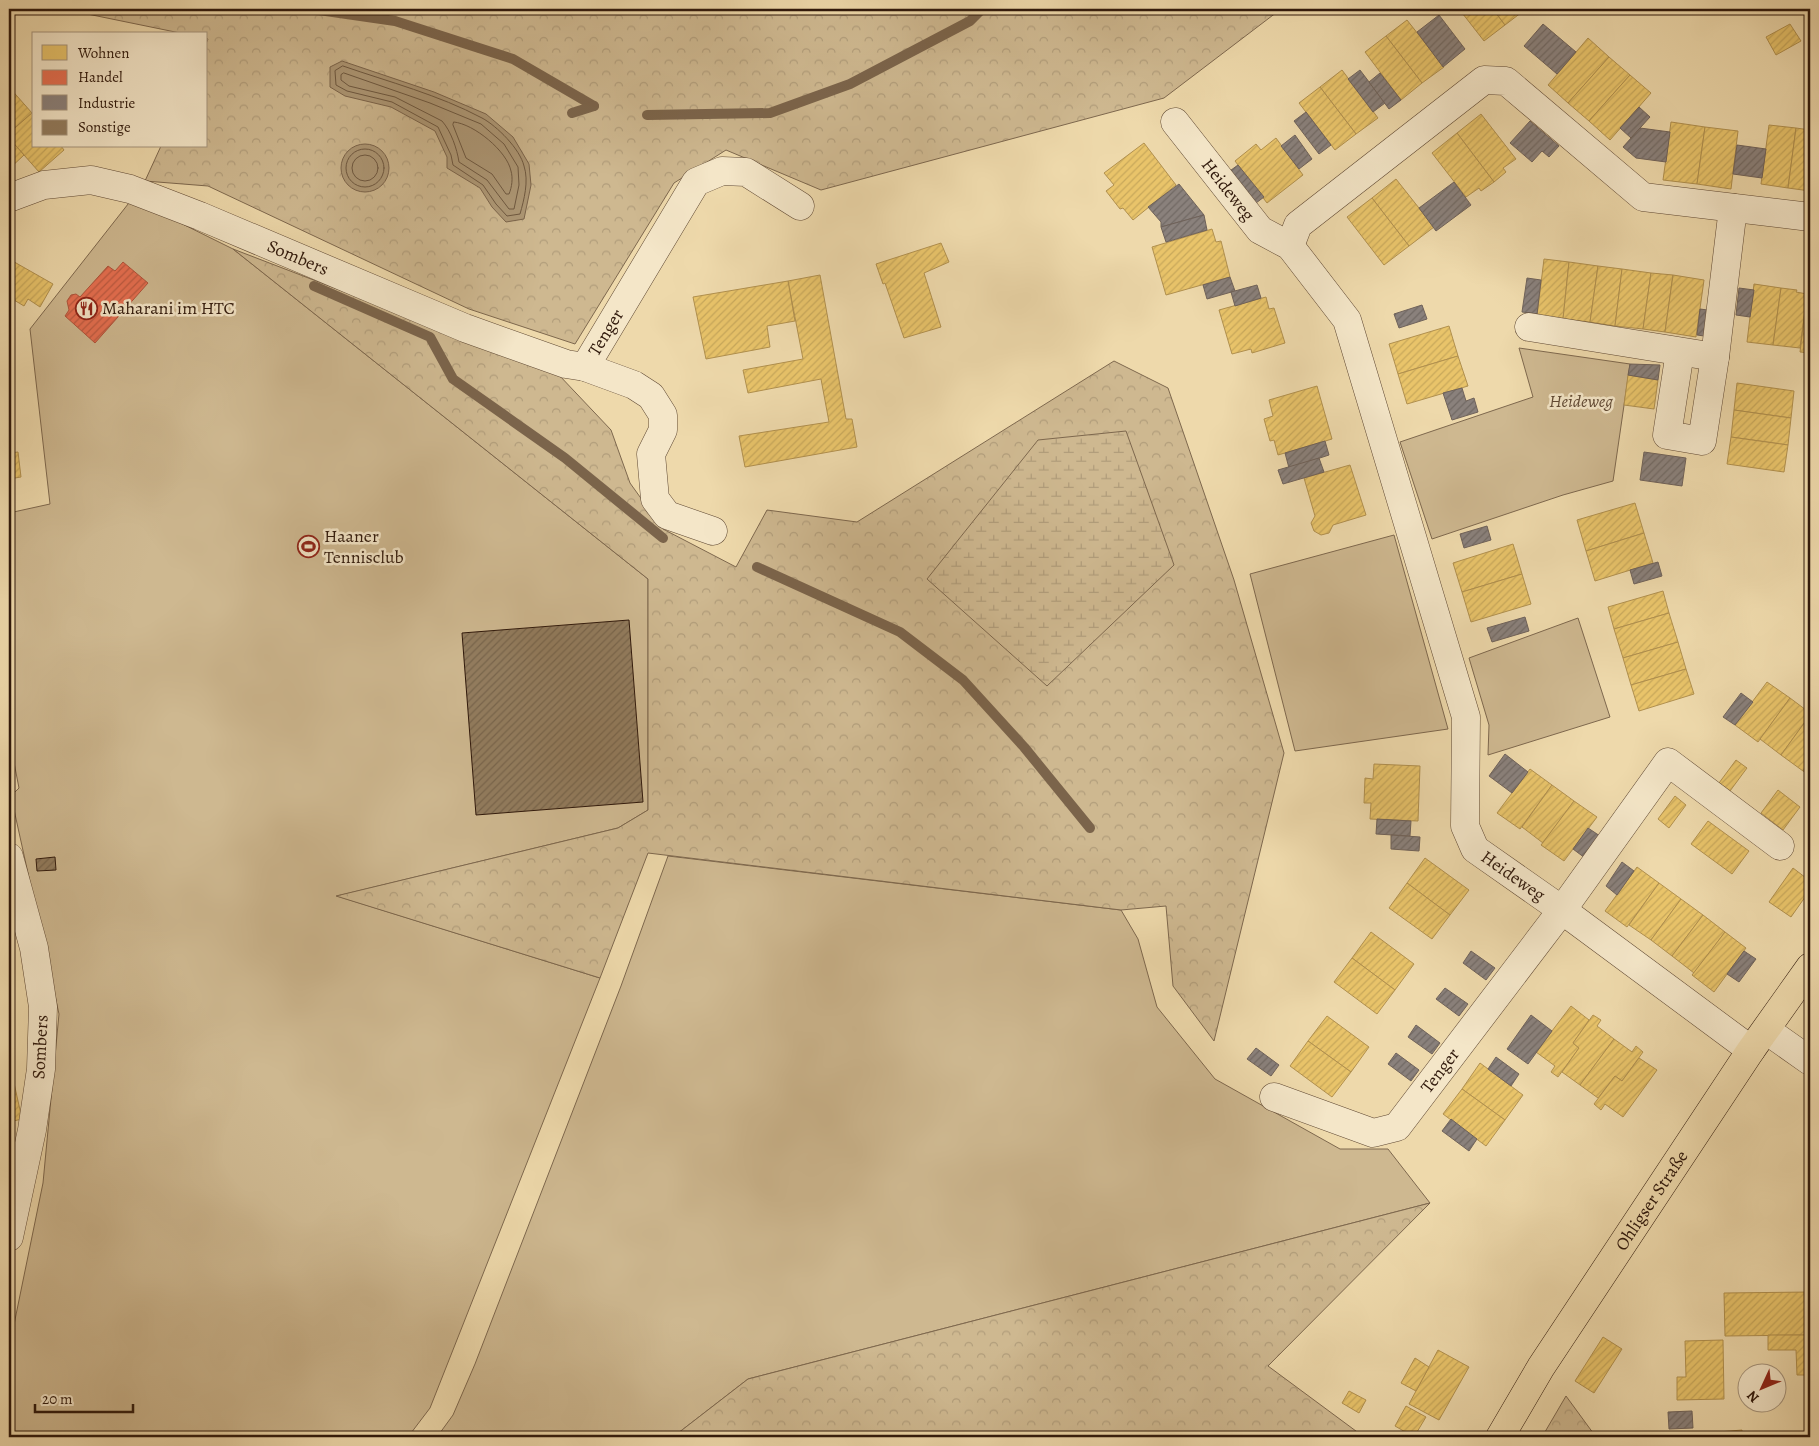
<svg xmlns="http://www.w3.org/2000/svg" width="1819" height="1446" font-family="Alegreya,serif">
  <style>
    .green { fill: #ceb890; stroke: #7e684e }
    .forest { fill: url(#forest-crowns); stroke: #7e684e }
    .wetland { fill: url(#wetland-marsh); stroke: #7e684e }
    .water { fill: #ad9775; stroke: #7b644b }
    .homes { fill: url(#homes-hatch); stroke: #b1904e }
    .shops { fill: url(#shops-hatch); stroke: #b0553c }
    .industry { fill: url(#industry-hatch); stroke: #6f625a }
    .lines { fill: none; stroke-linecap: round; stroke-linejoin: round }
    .shore { stroke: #6e5840; stroke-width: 1 }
    .stream { stroke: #7b644b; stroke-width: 10 }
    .building { fill: url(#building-hatch); stroke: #2f180b }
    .minor-casing { stroke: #5f4833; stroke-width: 29 }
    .major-casing { stroke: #2f180b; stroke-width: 29 }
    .minor { stroke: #f4e6c8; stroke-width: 28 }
    .major { stroke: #eed9ab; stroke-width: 28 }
    .labels { text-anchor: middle; stroke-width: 5; stroke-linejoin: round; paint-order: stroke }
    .street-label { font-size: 18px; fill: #2f180b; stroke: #f4e6c8 }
    .poi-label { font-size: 18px; fill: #2f180b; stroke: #f4e6c8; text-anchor: start }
    .park-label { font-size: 18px; font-style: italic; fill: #5f4833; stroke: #f4e6c8 }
  </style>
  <defs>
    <pattern id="forest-crowns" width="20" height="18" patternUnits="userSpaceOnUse" patternTransform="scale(1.25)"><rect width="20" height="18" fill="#ceb890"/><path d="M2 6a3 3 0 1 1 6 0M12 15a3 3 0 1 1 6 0" fill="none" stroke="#b19d7b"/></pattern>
    <pattern id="wetland-marsh" width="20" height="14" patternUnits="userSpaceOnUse" patternTransform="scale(1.25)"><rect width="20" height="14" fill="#ceb890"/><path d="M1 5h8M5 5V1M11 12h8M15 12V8" fill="none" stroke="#b19d7b"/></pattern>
    <pattern id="homes-hatch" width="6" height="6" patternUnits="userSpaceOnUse" patternTransform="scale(1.25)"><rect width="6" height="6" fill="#e9c46a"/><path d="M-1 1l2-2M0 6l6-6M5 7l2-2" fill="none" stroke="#c8a85b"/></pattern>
    <pattern id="shops-hatch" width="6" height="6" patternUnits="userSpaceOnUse" patternTransform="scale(1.25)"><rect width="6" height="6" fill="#e76f51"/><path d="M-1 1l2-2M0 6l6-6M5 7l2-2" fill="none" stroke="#bc5a41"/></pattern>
    <pattern id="industry-hatch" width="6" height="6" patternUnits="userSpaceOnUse" patternTransform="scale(1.25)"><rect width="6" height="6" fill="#8a817c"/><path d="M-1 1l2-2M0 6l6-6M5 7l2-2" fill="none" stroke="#716964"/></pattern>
    <pattern id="building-hatch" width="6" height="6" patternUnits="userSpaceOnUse" patternTransform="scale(1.25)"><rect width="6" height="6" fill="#927c5e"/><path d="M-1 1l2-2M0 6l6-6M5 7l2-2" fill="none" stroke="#78654c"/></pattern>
  </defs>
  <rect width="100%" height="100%" fill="#eed9ab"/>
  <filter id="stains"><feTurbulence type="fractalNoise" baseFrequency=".004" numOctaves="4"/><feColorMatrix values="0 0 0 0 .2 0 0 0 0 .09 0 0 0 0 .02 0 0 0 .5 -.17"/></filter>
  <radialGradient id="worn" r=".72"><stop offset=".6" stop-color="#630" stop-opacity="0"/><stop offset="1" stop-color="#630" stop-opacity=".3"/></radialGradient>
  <g class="green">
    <path d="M132,199L233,249L648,579V810L618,828L337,896L600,978L430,1408L408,1437H9V1349L43,1183L59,1014L11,796L19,788L9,737V513L50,504L30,329Z"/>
    <path d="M1519,348L1630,364L1613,481L1563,495L1432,539L1400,442L1533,397Z"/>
    <path d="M1394,535L1448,729L1295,751L1250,574Z"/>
    <path d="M1578,618L1610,717L1488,755L1489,725L1469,658Z"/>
    <path d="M668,856L1121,910L1138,939L1157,1007L1215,1079L1340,1149H1388L1430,1203L748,1379L673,1437H437L453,1415L475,1364L621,986Z"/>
  </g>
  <g class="forest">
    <path d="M63,9H1281L1164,98L821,190L726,150L674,183L575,344L469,309L208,186L145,181L161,146H206V44L208,39L206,38V34H185Z"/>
    <path d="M233,249L558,374L611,430L630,483L663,529L736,567L767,510L857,522L1114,361L1168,388L1234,580L1284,753L1214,1041L1173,986L1166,906L1121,910L648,853L600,978L336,896L618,828L648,810V579Z"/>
    <path d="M1430,1203L1268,1366L1364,1437H673L748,1379Z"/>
    <path d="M1566,1396L1596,1437H1542Z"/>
  </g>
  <path class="wetland" d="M1126,431L1174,565L1047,686L927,579L1038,440Z"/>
  <g class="water">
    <path d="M342,61L434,92L486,114L513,137L529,164L531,185L524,219L506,222L492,207L480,188L447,168V157L435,131L391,107L345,96L330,87V67Z"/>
    <circle cx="365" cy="168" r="24"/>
  </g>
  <g class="homes">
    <path d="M1459,9H1493L1505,25L1484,41Z"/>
    <path d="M1493,9H1526L1505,25Z"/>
    <path d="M1407,20L1444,67L1422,83L1386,36Z"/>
    <path d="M1790,24L1801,41L1776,55L1766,37Z"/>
    <path d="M1386,36L1422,83L1401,100L1365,52Z"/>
    <path d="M1588,38L1609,57L1568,103L1548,85Z"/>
    <path d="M1609,57L1630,75L1589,121L1568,103Z"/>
    <path d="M1342,70L1378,118L1356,134L1320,87Z"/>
    <path d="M1630,75L1651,93L1610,140L1589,121Z"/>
    <path d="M9,87L32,113L9,133Z"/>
    <path d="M1320,87L1356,134L1335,150L1299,103Z"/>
    <path d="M32,113L34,116V146H61L64,150L39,172L9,138V133Z"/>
    <path d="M1481,114L1516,159L1503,168L1506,172L1494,182L1457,133Z"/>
    <path d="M1671,122L1705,127L1697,184L1663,180Z"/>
    <path d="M1769,125L1796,128L1788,188L1761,184Z"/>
    <path d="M1705,127L1738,131L1731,189L1697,184Z"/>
    <path d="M1796,128L1810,130V191L1788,188Z"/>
    <path d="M1457,133L1494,182L1481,191L1479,188L1466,197L1432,153Z"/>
    <path d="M9,138L24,155L9,169Z"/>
    <path d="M1276,138L1303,175L1267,203L1235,161L1256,144L1261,150Z"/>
    <path d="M1144,143L1176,185L1133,220L1123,208L1120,209L1106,191L1114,185L1104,173Z"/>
    <path d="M1396,179L1434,227L1409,246L1372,198Z"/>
    <path d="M1372,198L1409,246L1384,265L1347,217Z"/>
    <path d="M1212,229L1216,242L1221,241L1230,277L1166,295L1152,247Z"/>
    <path d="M941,243L949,262L924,273L941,327L904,338L885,283L883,284L876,264Z"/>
    <path d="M9,259L53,284L40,307L28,299L24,306L9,297Z"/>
    <path d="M1544,259L1569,262L1563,319L1537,316Z"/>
    <path d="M1569,262L1598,266L1590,322L1563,319Z"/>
    <path d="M1598,266L1622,269L1615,326L1590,322Z"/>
    <path d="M1622,269L1651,273L1643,329L1615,326Z"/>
    <path d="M1651,273L1673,275L1665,332L1643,329Z"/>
    <path d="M820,275L846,419H852L857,447L745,467L739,436L829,422L821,379L748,393L743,370L803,359L788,281Z"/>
    <path d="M1673,275L1704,280L1696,337L1665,332Z"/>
    <path d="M788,281L795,321L767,326L770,347L706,359L693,297Z"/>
    <path d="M1754,284L1781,288L1773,345L1747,342Z"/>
    <path d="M1781,288L1797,290L1796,292L1807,294L1800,348L1773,345Z"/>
    <path d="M1807,294H1810V353L1800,352Z"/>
    <path d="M1266,297L1269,309L1274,308L1285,343L1252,353L1251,349L1232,354L1219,310Z"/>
    <path d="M1449,326L1458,356L1398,374L1389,344Z"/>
    <path d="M1458,356L1468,386L1407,404L1398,374Z"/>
    <path d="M1628,375L1658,380L1654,409L1624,405Z"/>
    <path d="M1737,383L1794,391L1791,418L1734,410Z"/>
    <path d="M1317,386L1332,439L1278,455L1274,440L1270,441L1264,419L1273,416L1269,400Z"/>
    <path d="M1734,410L1791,418L1788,445L1731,437Z"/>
    <path d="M1731,437L1788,445L1784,472L1727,464Z"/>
    <path d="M18,452L21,477L9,479V453Z"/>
    <path d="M1350,465L1366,515L1333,525L1329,533L1321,535L1314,531L1311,523L1315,516L1304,478Z"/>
    <path d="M1635,503L1644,533L1586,551L1577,520Z"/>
    <path d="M1644,533L1653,563L1595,581L1586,551Z"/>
    <path d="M1513,544L1522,574L1462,592L1453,563Z"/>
    <path d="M1522,574L1531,604L1471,622L1462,592Z"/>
    <path d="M1663,591L1669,613L1614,629L1608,607Z"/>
    <path d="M1669,613L1678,642L1623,658L1614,629Z"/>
    <path d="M1678,642L1686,669L1631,685L1623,658Z"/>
    <path d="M1686,669L1694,694L1639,711L1631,685Z"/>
    <path d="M1767,682L1790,698L1758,742L1735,725Z"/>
    <path d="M1790,698L1810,713V715L1781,755L1760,739Z"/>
    <path d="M1810,715V761L1803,771L1781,755Z"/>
    <path d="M1736,760L1747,768L1730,791L1719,783Z"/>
    <path d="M1810,761V776L1803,771Z"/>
    <path d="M1374,764L1420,766L1418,821L1370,819L1371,803H1364L1365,778L1373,779Z"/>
    <path d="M1530,769L1552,785L1520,829L1497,813Z"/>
    <path d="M1552,785L1574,801L1543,843L1522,827Z"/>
    <path d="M1778,790L1800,807L1783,830L1761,813Z"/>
    <path d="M1675,796L1686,805L1669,828L1658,819Z"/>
    <path d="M1574,801L1597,817L1564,861L1541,845Z"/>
    <path d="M1708,821L1749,851L1732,874L1691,844Z"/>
    <path d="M1425,858L1469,890L1450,915L1407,883Z"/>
    <path d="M1637,867L1659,883L1627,927L1605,911Z"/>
    <path d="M1793,868L1810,881V890L1791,917L1769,902Z"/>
    <path d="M1407,883L1450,915L1432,939L1389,908Z"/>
    <path d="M1659,883L1681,899L1651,940L1629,925Z"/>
    <path d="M1681,899L1703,915L1672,956L1651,940Z"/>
    <path d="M1703,915L1725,932L1694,973L1672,956Z"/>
    <path d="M1371,932L1414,964L1395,990L1352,958Z"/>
    <path d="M1725,932L1746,948L1714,992L1692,975Z"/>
    <path d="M1352,958L1395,990L1377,1014L1334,982Z"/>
    <path d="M1571,1006L1589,1020L1573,1043L1579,1048L1558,1077L1551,1072L1555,1066L1536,1052Z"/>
    <path d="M1593,1015L1601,1020L1597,1026L1614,1039L1580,1085L1562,1072L1579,1048L1573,1043Z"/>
    <path d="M1327,1016L1369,1047L1351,1072L1308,1041Z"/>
    <path d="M1614,1039L1632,1052L1636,1046L1643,1052L1622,1081L1615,1076L1598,1098L1580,1085Z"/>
    <path d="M1308,1041L1351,1072L1332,1097L1290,1066Z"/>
    <path d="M1639,1058L1657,1070L1623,1117L1605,1104L1601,1110L1594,1104L1615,1076L1622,1081Z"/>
    <path d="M1480,1063L1523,1095L1505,1120L1462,1089Z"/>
    <path d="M14,1083L22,1119L9,1122V1084Z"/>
    <path d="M1462,1089L1505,1120L1486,1146L1443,1114Z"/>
    <path d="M1810,1292V1335L1725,1336L1724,1293Z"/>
    <path d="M1768,1335H1810V1375H1797L1796,1350H1768Z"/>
    <path d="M1603,1337L1622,1349L1594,1393L1575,1381Z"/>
    <path d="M1723,1340L1724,1399L1677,1400V1377H1686L1685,1341Z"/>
    <path d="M1438,1350L1469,1367L1439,1420L1409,1404Z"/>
    <path d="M1415,1358L1429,1367L1416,1391L1401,1383Z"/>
    <path d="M1349,1391L1366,1400L1359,1413L1342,1403Z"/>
    <path d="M1406,1406L1426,1417L1414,1437L1395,1426Z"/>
    <path d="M1742,1430V1437H1696V1434Z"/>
  </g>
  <path class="shops" d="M123,262L148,283L95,343L65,316L69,310L67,301L71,295L76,294L80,297L108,266L115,271Z"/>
  <g class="industry">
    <path d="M1439,15L1465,49L1443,67L1417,32Z"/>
    <path d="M1543,24L1576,52L1557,74L1524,46Z"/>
    <path d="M1360,70L1385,103L1373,112L1348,79Z"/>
    <path d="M1380,73L1401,100L1389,109L1369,82Z"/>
    <path d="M1639,107L1650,117L1631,138L1620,128Z"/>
    <path d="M1306,112L1331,145L1319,154L1294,121Z"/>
    <path d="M1530,121L1559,146L1549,157L1542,151L1532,162L1510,143Z"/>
    <path d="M1640,128L1670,132L1666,162L1636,158L1623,147Z"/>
    <path d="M1295,135L1312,159L1299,169L1281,146Z"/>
    <path d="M1737,145L1766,149L1762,178L1733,174Z"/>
    <path d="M1238,165L1264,197L1252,206L1227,173Z"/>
    <path d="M1454,182L1471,205L1436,231L1419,208Z"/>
    <path d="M1179,184L1204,215L1161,227V222L1148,207Z"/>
    <path d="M1204,215L1207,230L1166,242L1161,227Z"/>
    <path d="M1230,277L1235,291L1207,299L1203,285Z"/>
    <path d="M1527,278L1541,280L1537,314L1522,312Z"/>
    <path d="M1257,285L1261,298L1235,306L1231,292Z"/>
    <path d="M1739,288L1754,290L1750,317L1736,315Z"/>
    <path d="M1422,305L1427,319L1399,328L1394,314Z"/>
    <path d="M1700,309L1715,311L1711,337L1697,335Z"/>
    <path d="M1630,364L1660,365L1658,380L1628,375Z"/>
    <path d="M1462,388L1466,401L1474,398L1478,412L1452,420L1443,393Z"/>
    <path d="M1325,441L1329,455L1289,468L1285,453Z"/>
    <path d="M1644,452L1686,458L1682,486L1640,480Z"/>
    <path d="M1319,458L1324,472L1283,484L1278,470Z"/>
    <path d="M1487,526L1491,540L1464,548L1460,534Z"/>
    <path d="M1658,562L1662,576L1634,584L1630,570Z"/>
    <path d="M1525,617L1529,631L1492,642L1487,628Z"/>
    <path d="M1741,693L1753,702L1735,725L1723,717Z"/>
    <path d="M1505,754L1528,772L1512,793L1489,776Z"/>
    <path d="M1377,819L1411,821L1410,836L1376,834Z"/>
    <path d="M1588,828L1600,836L1585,858L1573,849Z"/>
    <path d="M1391,835L1420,837L1419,851L1391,849Z"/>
    <path d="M1622,862L1634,871L1617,895L1606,886Z"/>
    <path d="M1471,951L1495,968L1486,980L1463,963Z"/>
    <path d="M1744,951L1756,959L1739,982L1727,974Z"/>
    <path d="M1445,988L1468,1004L1459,1016L1436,999Z"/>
    <path d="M1531,1015L1552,1031L1528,1064L1507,1049Z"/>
    <path d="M1416,1025L1440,1043L1432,1054L1408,1037Z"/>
    <path d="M1256,1048L1279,1065L1271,1076L1247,1059Z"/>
    <path d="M1396,1053L1419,1070L1411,1081L1388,1064Z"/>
    <path d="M1496,1057L1519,1074L1511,1086L1488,1069Z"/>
    <path d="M1451,1119L1477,1139L1469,1151L1442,1131Z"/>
    <path d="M1692,1411L1693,1428L1669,1429L1668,1412Z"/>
  </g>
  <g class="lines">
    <g class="shore">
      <path d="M343,66C389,82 439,95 482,118C497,126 520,149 524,166C529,181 524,200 520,214L507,216L496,204L483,185L453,165L451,155L438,127L392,102L347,91L336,85L335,71Z"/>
      <path d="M344,73L430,103L481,124L504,144L518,167L519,185L514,209H509L487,180L459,162C457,149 451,131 442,121L395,97L349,86L341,80V75Z"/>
      <path d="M454,122C474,124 507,151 511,171C513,178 512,187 509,194H506L492,174L466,158L453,125Z"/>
      <circle cx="365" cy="168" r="19"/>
      <circle cx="365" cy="168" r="13"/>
    </g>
    <g class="stream">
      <path d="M312,9L395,21L513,59L594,106"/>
      <path d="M572,113L594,106"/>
      <path d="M647,115L770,113L850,84L970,21L982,9"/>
      <path d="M314,286L430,337L453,379L565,458L663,538"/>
      <path d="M757,567L900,632L963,680L1024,747L1090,828"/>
    </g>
  </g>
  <g class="building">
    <path d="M629,620L643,802L476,815L462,633Z"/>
    <path d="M55,857L56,870L37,871L36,859Z"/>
  </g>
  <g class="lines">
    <defs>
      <g id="minor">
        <path id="s1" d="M1175,122L1260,230L1290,246L1347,320L1466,717L1465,826L1475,849L1562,910L1751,1050"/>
        <path id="s2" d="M9,198L44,185L91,180L130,189L200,216L465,328L566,364L585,367"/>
        <path d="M1290,246L1298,225L1484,80L1506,81L1643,197L1810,217"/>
        <path d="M1529,327L1715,357L1733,208"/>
        <path d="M1680,352L1667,435L1702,441L1715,357"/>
        <path id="s3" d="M713,531L667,515L655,499L651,454L663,430V415L651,396L634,385L585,367L696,182L722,171L746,172L800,206"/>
        <path d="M9,857L34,948L43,1007L41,1069L32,1130L9,1237"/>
        <path d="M1766,1030L1810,1061"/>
        <path id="s4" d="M1274,1097L1373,1133L1397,1127L1562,910L1668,762L1780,846"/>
      </g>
      <g id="major">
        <path id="s5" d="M1500,1437L1541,1367L1751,1050L1810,967"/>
      </g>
    </defs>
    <use href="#minor" class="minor-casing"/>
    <use href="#major" class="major-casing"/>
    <use href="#minor" class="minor"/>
    <use href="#major" class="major"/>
  </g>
  <defs>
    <symbol id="restaurant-ring" viewBox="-11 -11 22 22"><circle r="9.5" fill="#f4e6c8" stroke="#8f2418" stroke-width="1.5"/><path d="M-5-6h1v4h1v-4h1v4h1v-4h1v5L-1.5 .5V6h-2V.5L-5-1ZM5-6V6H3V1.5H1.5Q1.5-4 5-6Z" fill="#8f2418"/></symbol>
    <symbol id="stadium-ring" viewBox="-11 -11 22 22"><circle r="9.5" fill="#f4e6c8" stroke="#8f2418" stroke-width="1.5"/><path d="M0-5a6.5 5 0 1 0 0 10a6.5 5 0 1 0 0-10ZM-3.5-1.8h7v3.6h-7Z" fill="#8f2418"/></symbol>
  </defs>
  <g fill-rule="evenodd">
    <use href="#restaurant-ring" x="74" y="296" width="25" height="25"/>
    <use href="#stadium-ring" x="296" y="534" width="25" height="25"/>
  </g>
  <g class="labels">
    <g class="street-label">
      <text dy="6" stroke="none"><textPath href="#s1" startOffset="86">Heideweg</textPath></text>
      <text dy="6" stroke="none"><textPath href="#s2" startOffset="306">Sombers</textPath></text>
      <text dy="6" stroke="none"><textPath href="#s3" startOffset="291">Tenger</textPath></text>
      <text dy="6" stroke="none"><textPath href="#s1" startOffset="860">Heideweg</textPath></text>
      <text transform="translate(40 1047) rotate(-87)" y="6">Sombers</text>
      <text dy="6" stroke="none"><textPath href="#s4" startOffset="201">Tenger</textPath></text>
      <text dy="6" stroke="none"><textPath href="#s5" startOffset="281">Ohligser Straße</textPath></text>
    </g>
    <g class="poi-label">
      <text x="102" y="314">Maharani im HTC</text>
      <text x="324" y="542">Haaner<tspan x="324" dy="21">Tennisclub</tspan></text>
    </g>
    <g class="park-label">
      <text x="1581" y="407">Heideweg</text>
    </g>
  </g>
  <rect width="1819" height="1446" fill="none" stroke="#eed9ab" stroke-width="30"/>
  <rect x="10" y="10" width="1799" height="1426" fill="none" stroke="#2f180b" stroke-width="2.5"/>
  <rect x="15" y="15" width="1789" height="1416" fill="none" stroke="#2f180b"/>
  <rect x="32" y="32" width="175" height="115" fill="#f4e6c8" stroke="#a5947c"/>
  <rect x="42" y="45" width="25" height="15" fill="#e9c46a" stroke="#a5947c"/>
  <text x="78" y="58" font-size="15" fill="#2f180b">Wohnen</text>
  <rect x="42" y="70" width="25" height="15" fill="#e76f51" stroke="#a5947c"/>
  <text x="78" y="82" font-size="15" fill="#2f180b">Handel</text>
  <rect x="42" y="95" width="25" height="15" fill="#8a817c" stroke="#a5947c"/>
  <text x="78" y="108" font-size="15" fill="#2f180b">Industrie</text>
  <rect x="42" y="120" width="25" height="15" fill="#927c5e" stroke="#a5947c"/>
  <text x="78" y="132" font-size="15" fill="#2f180b">Sonstige</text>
  <g transform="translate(1762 1388) rotate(226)"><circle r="24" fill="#f4e6c8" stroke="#a5947c"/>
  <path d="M0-4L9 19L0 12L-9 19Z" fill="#8f2418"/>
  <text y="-8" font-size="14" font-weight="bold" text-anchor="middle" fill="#2f180b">N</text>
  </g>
  <path d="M35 1404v8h98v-8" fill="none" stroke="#2f180b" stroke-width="2.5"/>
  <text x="42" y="1404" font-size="15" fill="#2f180b" stroke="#f4e6c8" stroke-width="4" paint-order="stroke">20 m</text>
  <rect width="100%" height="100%" filter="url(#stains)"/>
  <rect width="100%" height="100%" fill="url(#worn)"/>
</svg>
